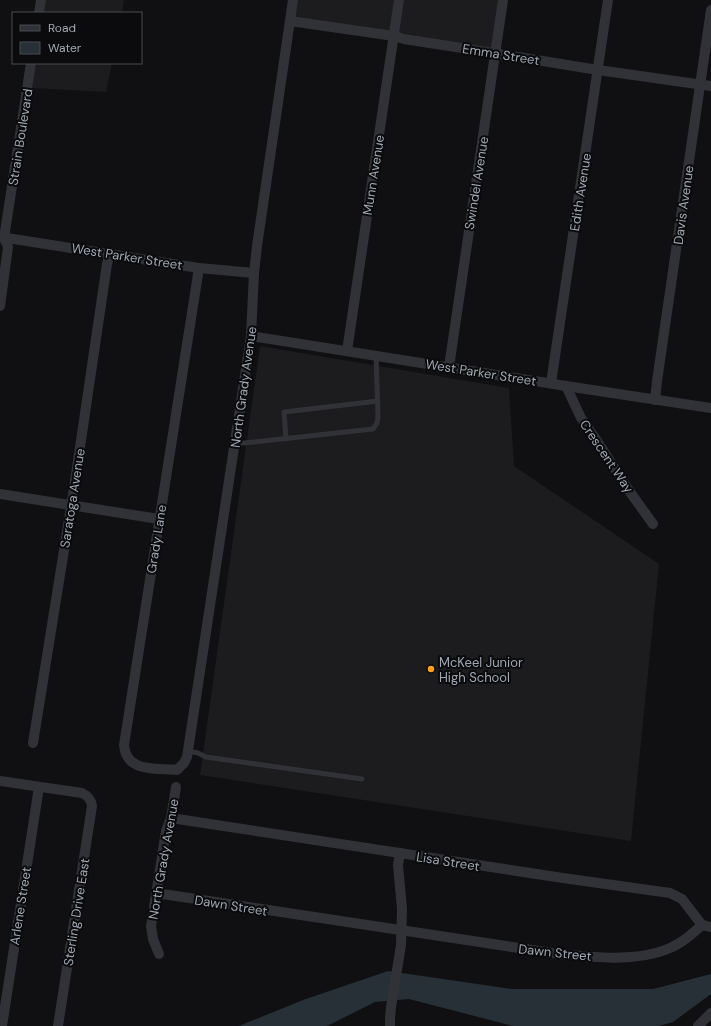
<svg xmlns="http://www.w3.org/2000/svg" width="711" height="1026" font-family="'DM Sans',sans-serif">
  <style>
    .built { fill: #1c1c1f }
    .water { fill: #263036 }
    .lines { fill: none; stroke-linecap: round; stroke-linejoin: round }
    .service { stroke: #313237; stroke-width: 5 }
    .minor { stroke: #313237; stroke-width: 10 }
    .poi-dot { fill: #ffa01b; stroke: #0b0b0d; stroke-width: 1.5 }
    .labels { text-anchor: middle; stroke-width: 4; stroke-linejoin: round; paint-order: stroke }
    .street-label { font-size: 13px; fill: #a0a8b4; stroke: #0b0b0d }
    .poi-label { font-size: 13px; fill: #a0a8b4; stroke: #0b0b0d; text-anchor: start }
  </style>
  <rect width="100%" height="100%" fill="#101012"/>
  <g class="built">
    <path d="M46,0H124L122,13H44Z"/>
    <path d="M298,0H395L391,31L295,17Z"/>
    <path d="M404,0H499L492,48L399,33Z"/>
    <path d="M36,63H112L106,92L32,88Z"/>
    <path d="M260,346L509,388L514,466L659,564L631,841L200,775Z"/>
  </g>
  <path class="water" d="M388,971L511,989H653L711,974V994L673,1022L659,1026H513L409,999L375,1002L327,1026H239L303,1000Z"/>
  <g class="lines">
    <g class="service">
      <path d="M286,439L284,412L378,401"/>
      <path d="M235,444L373,429L377,423L378,417L376,355"/>
      <path d="M188,751L198,753L206,757L362,779"/>
    </g>
    <g class="minor">
      <path d="M39,13L41,0"/>
      <path d="M290,21L394,36L404,39L481,51L598,70L711,86"/>
      <path d="M0,237L199,268L254,273"/>
      <path d="M199,268L124,745C126,773 157,768 177,770L184,763L187,757L251,336L254,273L257,246L293,0"/>
      <path d="M0,306L8,247L4,238L31,63"/>
      <path d="M251,336L566,386L711,408"/>
      <path d="M347,351L399,0"/>
      <path d="M449,367L503,0"/>
      <path d="M551,383L608,0"/>
      <path d="M566,386L581,418L595,438L630,492L653,524"/>
      <path d="M655,400L657,381L711,10"/>
      <path d="M0,494L159,519"/>
      <path d="M33,743L74,488L107,264L110,254"/>
      <path d="M0,781L82,793C88,796 91,799 92,806L58,1026"/>
      <path d="M171,818L563,878L670,893L682,899L702,925L711,927"/>
      <path d="M156,893L552,953C588,957 636,963 670,948C682,943 692,934 702,925"/>
      <path d="M159,954L153,939L151,926L166,831L171,818L176,787"/>
      <path d="M2,1026L39,787"/>
      <path d="M390,1026V1019L391,1007L401,945L402,909L398,865L400,853"/>
      <path d="M698,1026L711,1013"/>
    </g>
  </g>
  <circle class="poi-dot" cx="431" cy="669" r="4"/>
  <g class="labels">
    <g class="street-label">
      <text transform="translate(501 54) rotate(9)" y="5">Emma Street</text>
      <text transform="translate(20 137) rotate(-81)" y="5">Strain Boulevard</text>
      <text transform="translate(373 175) rotate(-81)" y="5">Munn Avenue</text>
      <text transform="translate(476 183) rotate(-81)" y="5">Swindel Avenue</text>
      <text transform="translate(580 192) rotate(-81)" y="5">Edith Avenue</text>
      <text transform="translate(683 205) rotate(-82)" y="5">Davis Avenue</text>
      <text transform="translate(127 256) rotate(9)" y="5">West Parker Street</text>
      <text transform="translate(481 372) rotate(9)" y="5">West Parker Street</text>
      <text transform="translate(243 387) rotate(-82)" y="5">North Grady Avenue</text>
      <text transform="translate(607 456) rotate(56)" y="5">Crescent Way</text>
      <text transform="translate(72 498) rotate(-81)" y="5">Saratoga Avenue</text>
      <text transform="translate(156 539) rotate(-81)" y="5">Grady Lane</text>
      <text transform="translate(163 859) rotate(-80)" y="5">North Grady Avenue</text>
      <text transform="translate(448 861) rotate(9)" y="5">Lisa Street</text>
      <text transform="translate(231 905) rotate(9)" y="5">Dawn Street</text>
      <text transform="translate(20 906) rotate(-81)" y="5">Arlene Street</text>
      <text transform="translate(76 912) rotate(-81)" y="5">Sterling Drive East</text>
      <text transform="translate(555 952) rotate(6)" y="5">Dawn Street</text>
    </g>
    <g class="poi-label">
      <text x="439" y="667">McKeel Junior<tspan x="439" dy="15">High School</tspan></text>
    </g>
  </g>
  <rect x="12" y="12" width="130" height="52" fill="#0b0b0d" stroke="#474a50"/>
  <rect x="20" y="25" width="20" height="6" fill="#313237" stroke="#474a50"/>
  <text x="48" y="32" font-size="12" fill="#a0a8b4">Road</text>
  <rect x="20" y="42" width="20" height="12" fill="#263036" stroke="#474a50"/>
  <text x="48" y="52" font-size="12" fill="#a0a8b4">Water</text>
</svg>
